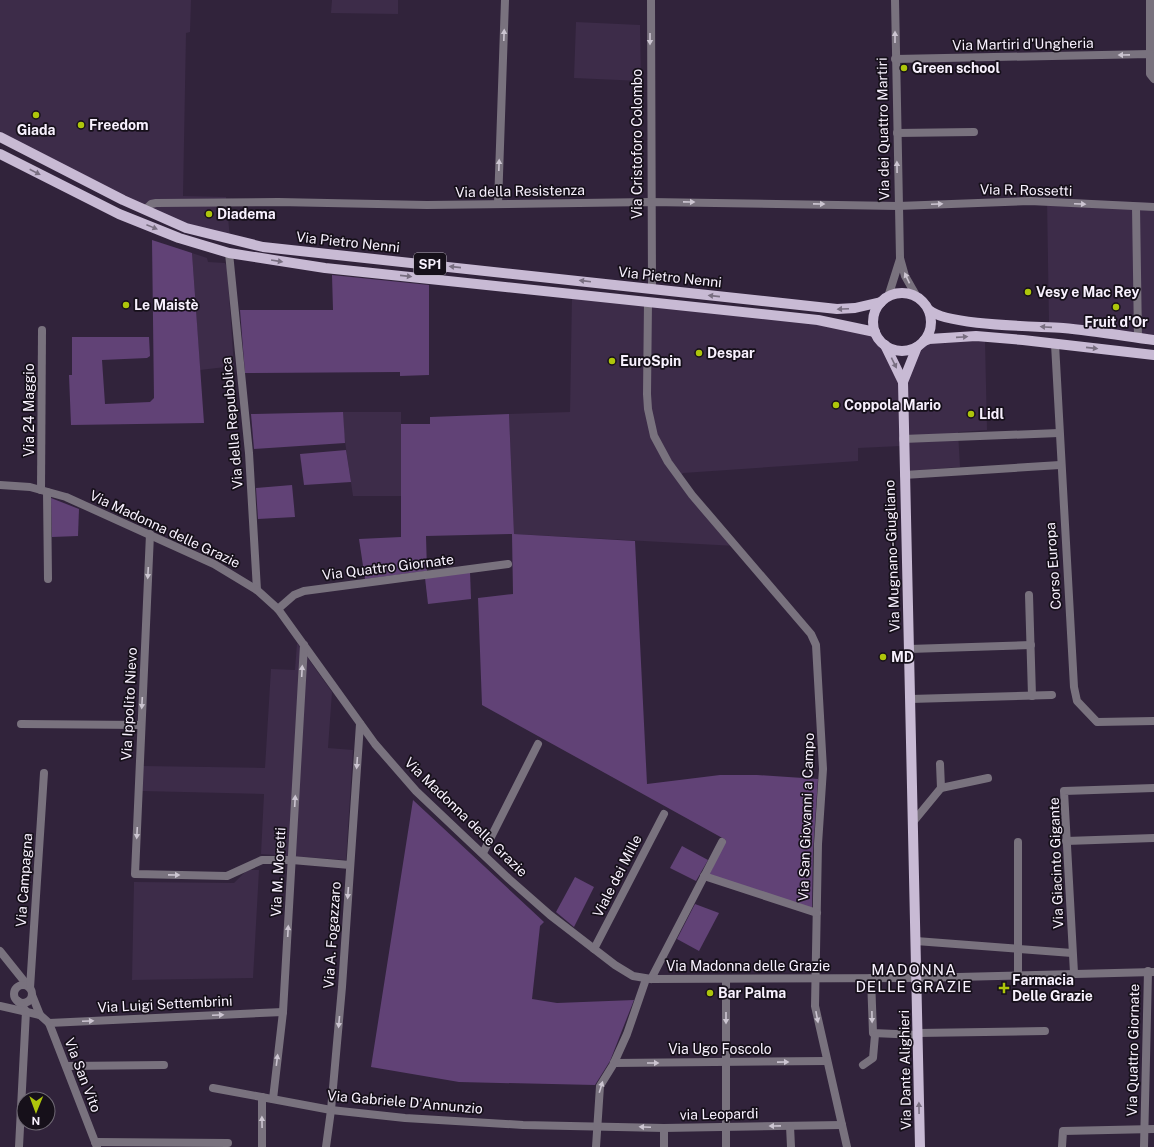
<svg xmlns="http://www.w3.org/2000/svg" width="1154" height="1147" font-family="'Public Sans',sans-serif">
  <style>
    .built { fill: #3d2c49 }
    .green { fill: #614276 }
    .lines { fill: none; stroke-linecap: round; stroke-linejoin: round }
    .minor { stroke: #79727e; stroke-width: 8 }
    .major { stroke: #c8bad4; stroke-width: 10 }
    .oneway { fill: #ccc5d1 }
    .oneway2 { fill: #786e80 }
    .poi-dot { fill: #aec60b; stroke: #16101a; stroke-width: 1.5 }
    .labels { text-anchor: middle; stroke-width: 3.5; stroke-linejoin: round; paint-order: stroke }
    .shield { fill: #16101a; stroke: #b4aeba; stroke-width: 1 }
    .shield-label { font-size: 13px; font-weight: bold; fill: #f8f1fe }
    .street-label { font-size: 14px; fill: #f8f1fe; stroke: #16101a }
    .poi-label { font-size: 14px; font-weight: bold; fill: #f8f1fe; stroke: #16101a; text-anchor: start }
    .neighbourhood-label { font-size: 15px; letter-spacing: 1px; fill: #f8f1fe; stroke: #16101a }
  </style>
  <rect width="100%" height="100%" fill="#31233b"/>
  <g class="built">
    <path d="M0,0H191L190,32L186,33L183,196L226,197L230,238L186,224L142,204L0,133Z"/>
    <path d="M332,0H398V14L331,13Z"/>
    <path d="M576,22L640,25L641,81L574,78Z"/>
    <path d="M1047,198L1154,203V337L1049,324Z"/>
    <path d="M192,253L207,258L208,262L225,263L227,267L234,366L200,370Z"/>
    <path d="M572,296L806,321L873,334L876,341L882,346L899,382L901,446L858,448V461L683,473L677,479L736,546L514,534L509,414L570,412Z"/>
    <path d="M985,340L987,430L958,432L960,467L906,471L905,383L919,349L926,343Z"/>
    <path d="M343,412H401V496H353L343,428Z"/>
    <path d="M297,643L332,692L328,748L353,750L346,860L261,854L264,794L142,791L143,766L265,768L271,669L295,670Z"/>
    <path d="M247,870H259L253,978L132,980L134,882L234,883Z"/>
  </g>
  <g class="green">
    <path d="M152,240L192,253L204,423L71,425L69,375H72V337H149L150,356L147,358L102,360L105,404L150,402L154,398Z"/>
    <path d="M332,275L429,285V375L400,376V372L245,373L240,310H333Z"/>
    <path d="M343,412L345,443L254,449L251,414Z"/>
    <path d="M509,414L514,534L635,541L647,784L720,775H757L818,779L813,851L812,908L709,875L726,840L482,705L478,598L513,594L512,534L426,536L427,571L365,579L359,539L401,537V424H430V417Z"/>
    <path d="M346,450L351,482L304,485L300,454Z"/>
    <path d="M292,485L295,517L258,519L256,488Z"/>
    <path d="M51,498L79,509L78,536L52,537Z"/>
    <path d="M470,572L471,599L428,604L425,578Z"/>
    <path d="M413,800L544,922L540,926L532,999L557,1003L634,1000L610,1061L595,1085L459,1082L371,1067Z"/>
    <path d="M682,846L708,860L696,881L670,868Z"/>
    <path d="M575,877L594,887L574,927L556,912Z"/>
    <path d="M695,904L719,913L699,951L677,939Z"/>
  </g>
  <g class="lines">
    <g class="minor">
      <path d="M651,0L652,289"/>
      <path d="M895,0L900,258L905,276L917,297"/>
      <path d="M1150,0V54"/>
      <path d="M895,59L1150,54V74L1154,79"/>
      <path d="M897,133L974,132"/>
      <path d="M498,204L505,0"/>
      <path d="M1136,207L1138,338"/>
      <path d="M145,210L151,204L156,203L278,202L427,205L650,202L898,206L1030,201L1154,207"/>
      <path d="M229,253L249,453L257,590"/>
      <path d="M888,297L900,259"/>
      <path d="M648,302L647,394L648,409L654,436L668,462L692,495L811,634L816,645L823,769L818,844L815,1006L847,1147"/>
      <path d="M1055,344L1074,687L1077,701L1097,722L1154,721"/>
      <path d="M903,439L1059,433"/>
      <path d="M904,475L1060,465"/>
      <path d="M0,485L30,487L66,497L214,564L257,590L278,609L375,744L416,791L509,879L550,915L615,965L633,976L651,979L917,978L1154,972"/>
      <path d="M41,490L42,330"/>
      <path d="M47,492L48,579"/>
      <path d="M150,534L135,874L227,876L262,860H292L350,865"/>
      <path d="M1029,595L1032,696"/>
      <path d="M278,609L294,595L304,591L508,564"/>
      <path d="M909,649L1031,645"/>
      <path d="M910,699L1052,695"/>
      <path d="M21,724L141,725"/>
      <path d="M941,788L988,778"/>
      <path d="M913,822L941,788L940,764"/>
      <path d="M1066,841L1154,838"/>
      <path d="M1018,842V975"/>
      <path d="M483,853L538,744"/>
      <path d="M704,876L817,913"/>
      <path d="M916,941L1072,953"/>
      <path d="M594,949L664,814"/>
      <path d="M0,951L28,986"/>
      <path d="M1074,973L1064,791L1154,788"/>
      <path d="M871,978L873,1033L918,1035"/>
      <path d="M651,979L722,842"/>
      <circle cx="23" cy="994" r="9"/>
      <path d="M30,988L44,773"/>
      <path d="M32,995L40,1015"/>
      <path d="M18,1001L26,1011L19,1147"/>
      <path d="M0,1006L40,1015L49,1023L97,1147"/>
      <path d="M49,1023L283,1012"/>
      <path d="M918,1033L1045,1031"/>
      <path d="M614,1063L827,1061"/>
      <path d="M863,1065L873,1058L875,1035"/>
      <path d="M67,1066L164,1065"/>
      <path d="M213,1088L331,1110L405,1118L523,1125L664,1128L842,1125"/>
      <path d="M262,1097V1147"/>
      <path d="M273,1099L283,1012L304,645"/>
      <path d="M790,1126L791,1147"/>
      <path d="M664,1128V1147"/>
      <path d="M95,1142L228,1143"/>
      <path d="M326,1147L331,1110L342,987L360,724"/>
      <path d="M596,1147L600,1086L613,1065L627,1034L646,979"/>
      <path d="M726,1147V979"/>
      <path d="M1062,1147L1063,1131L1154,1129"/>
      <path d="M1144,1147L1148,971"/>
    </g>
    <g class="major">
      <path d="M0,137L123,200L186,228L263,247L837,309L855,308L881,302"/>
      <path d="M0,154L119,214L179,238L229,253L325,268L818,320L875,332"/>
      <circle cx="902" cy="322" r="29"/>
      <path d="M929,310C948,326 1035,326 1063,328C1094,331 1124,336 1154,340"/>
      <path d="M924,341L929,339L976,336L1023,340L1154,355"/>
      <path d="M885,345L903,382"/>
      <path d="M917,347L903,382L920,1147"/>
    </g>
  </g>
  <defs><path id="oneway-solid" d="M-6-.8H1V-3.2L6.5 0L1 3.2V.8H-6Z"/></defs>
  <g class="oneway">
    <use href="#oneway-solid" transform="translate(504 35) rotate(-88)"/>
    <use href="#oneway-solid" transform="translate(895 37) rotate(-90)"/>
    <use href="#oneway-solid" transform="translate(650 39) rotate(90)"/>
    <use href="#oneway-solid" transform="translate(1124 55) rotate(179)"/>
    <use href="#oneway-solid" transform="translate(499 165) rotate(-88)"/>
    <use href="#oneway-solid" transform="translate(897 167) rotate(-91)"/>
    <use href="#oneway-solid" transform="translate(689 202) rotate(1)"/>
    <use href="#oneway-solid" transform="translate(819 204) rotate(1)"/>
    <use href="#oneway-solid" transform="translate(937 204) rotate(-3)"/>
    <use href="#oneway-solid" transform="translate(1080 204) rotate(3)"/>
    <use href="#oneway-solid" transform="translate(907 278) rotate(-115)"/>
    <use href="#oneway-solid" transform="translate(148 573) rotate(93)"/>
    <use href="#oneway-solid" transform="translate(302 671) rotate(-87)"/>
    <use href="#oneway-solid" transform="translate(142 703) rotate(93)"/>
    <use href="#oneway-solid" transform="translate(357 763) rotate(94)"/>
    <use href="#oneway-solid" transform="translate(295 801) rotate(-87)"/>
    <use href="#oneway-solid" transform="translate(137 833) rotate(93)"/>
    <use href="#oneway-solid" transform="translate(174 875) rotate(1)"/>
    <use href="#oneway-solid" transform="translate(348 893) rotate(94)"/>
    <use href="#oneway-solid" transform="translate(288 931) rotate(-87)"/>
    <use href="#oneway-solid" transform="translate(218 1015) rotate(-3)"/>
    <use href="#oneway-solid" transform="translate(817 1017) rotate(79)"/>
    <use href="#oneway-solid" transform="translate(872 1017) rotate(89)"/>
    <use href="#oneway-solid" transform="translate(726 1018) rotate(90)"/>
    <use href="#oneway-solid" transform="translate(88 1021) rotate(-3)"/>
    <use href="#oneway-solid" transform="translate(339 1022) rotate(95)"/>
    <use href="#oneway-solid" transform="translate(277 1060) rotate(-83)"/>
    <use href="#oneway-solid" transform="translate(783 1062) rotate(-1)"/>
    <use href="#oneway-solid" transform="translate(653 1063)"/>
    <use href="#oneway-solid" transform="translate(601 1087) rotate(-73)"/>
    <use href="#oneway-solid" transform="translate(262 1122) rotate(-91)"/>
    <use href="#oneway-solid" transform="translate(775 1126) rotate(179)"/>
    <use href="#oneway-solid" transform="translate(645 1127) rotate(-178)"/>
  </g>
  <g class="oneway2">
    <use href="#oneway-solid" transform="translate(35 172) rotate(27)"/>
    <use href="#oneway-solid" transform="translate(152 227) rotate(22)"/>
    <use href="#oneway-solid" transform="translate(277 261) rotate(9)"/>
    <use href="#oneway-solid" transform="translate(455 267) rotate(-174)"/>
    <use href="#oneway-solid" transform="translate(406 276) rotate(6)"/>
    <use href="#oneway-solid" transform="translate(585 281) rotate(-173)"/>
    <use href="#oneway-solid" transform="translate(714 296) rotate(-174)"/>
    <use href="#oneway-solid" transform="translate(843 309) rotate(177)"/>
    <use href="#oneway-solid" transform="translate(1046 327) rotate(-176)"/>
    <use href="#oneway-solid" transform="translate(962 337) rotate(-4)"/>
    <use href="#oneway-solid" transform="translate(1092 348) rotate(6)"/>
    <use href="#oneway-solid" transform="translate(894 363) rotate(64)"/>
    <use href="#oneway-solid" transform="translate(919 1108) rotate(-91)"/>
  </g>
  <g class="poi-dot">
    <circle cx="904" cy="68" r="4"/>
    <circle cx="36" cy="115" r="4"/>
    <circle cx="81" cy="125" r="4"/>
    <circle cx="209" cy="214" r="4"/>
    <circle cx="1028" cy="292" r="4"/>
    <circle cx="126" cy="305" r="4"/>
    <circle cx="1116" cy="307" r="4"/>
    <circle cx="699" cy="353" r="4"/>
    <circle cx="612" cy="361" r="4"/>
    <circle cx="836" cy="405" r="4"/>
    <circle cx="971" cy="414" r="4"/>
    <circle cx="883" cy="657" r="4"/>
    <path d="M1002 982h4v4h4v4h-4v4h-4v-4h-4v-4h4z"/>
    <circle cx="710" cy="993" r="4"/>
  </g>
  <g class="labels">
    <rect class="shield" x="414" y="253" width="32" height="22" rx="3"/>
    <g class="shield-label">
      <text x="430" y="269">SP1</text>
    </g>
    <g class="street-label">
      <text transform="translate(1023 44) rotate(-1)" y="5">Via Martiri d'Ungheria</text>
      <text transform="translate(883 129) rotate(-91)" y="5">Via dei Quattro Martiri</text>
      <text transform="translate(637 144) rotate(-90)" y="5">Via Cristoforo Colombo</text>
      <text transform="translate(1026 190) rotate(1)" y="5">Via R. Rossetti</text>
      <text transform="translate(520 191) rotate(-1)" y="5">Via della Resistenza</text>
      <text transform="translate(348 242) rotate(6)" y="5">Via Pietro Nenni</text>
      <text transform="translate(670 277) rotate(6)" y="5">Via Pietro Nenni</text>
      <text transform="translate(29 410) rotate(-90)" y="5">Via 24 Maggio</text>
      <text transform="translate(232 423) rotate(-95)" y="5">Via della Repubblica</text>
      <text transform="translate(165 529) rotate(25)" y="5">Via Madonna delle Grazie</text>
      <text transform="translate(892 556) rotate(-92)" y="5">Via Mugnano-Giugliano</text>
      <text transform="translate(1053 566) rotate(-94)" y="5">Corso Europa</text>
      <text transform="translate(388 567) rotate(-7)" y="5">Via Quattro Giornate</text>
      <text transform="translate(129 704) rotate(-87)" y="5">Via Ippolito Nievo</text>
      <text transform="translate(466 817) rotate(44)" y="5">Via Madonna delle Grazie</text>
      <text transform="translate(806 817) rotate(-88)" y="5">Via San Giovanni a Campo</text>
      <text transform="translate(1056 863) rotate(-92)" y="5">Via Giacinto Gigante</text>
      <text transform="translate(278 872) rotate(-87)" y="5">Via M. Moretti</text>
      <text transform="translate(617 876) rotate(-63)" y="5">Viale dei Mille</text>
      <text transform="translate(24 880) rotate(-86)" y="5">Via Campagna</text>
      <text transform="translate(332 935) rotate(-86)" y="5">Via A. Fogazzaro</text>
      <text x="748" y="971">Via Madonna delle Grazie</text>
      <text transform="translate(165 1004) rotate(-3)" y="5">Via Luigi Settembrini</text>
      <text x="720" y="1054">Via Ugo Foscolo</text>
      <text transform="translate(1133 1050) rotate(-89)" y="5">Via Quattro Giornate</text>
      <text transform="translate(905 1070) rotate(-91)" y="5">Via Dante Alighieri</text>
      <text transform="translate(83 1075) rotate(69)" y="5">Via San Vito</text>
      <text transform="translate(405 1102) rotate(5)" y="5">Via Gabriele D'Annunzio</text>
      <text transform="translate(719 1114) rotate(-1)" y="5">via Leopardi</text>
    </g>
    <g class="poi-label">
      <text x="912" y="73">Green school</text>
      <text x="89" y="130">Freedom</text>
      <text x="36" y="135" text-anchor="middle">Giada</text>
      <text x="217" y="219">Diadema</text>
      <text x="1036" y="297">Vesy e Mac Rey</text>
      <text x="134" y="310">Le Maistè</text>
      <text x="1116" y="327" text-anchor="middle">Fruit d'Or</text>
      <text x="707" y="358">Despar</text>
      <text x="620" y="366">EuroSpin</text>
      <text x="844" y="410">Coppola Mario</text>
      <text x="979" y="419">Lidl</text>
      <text x="891" y="662">MD</text>
      <text x="1012" y="985">Farmacia<tspan x="1012" dy="16">Delle Grazie</tspan></text>
      <text x="718" y="998">Bar Palma</text>
    </g>
    <g class="neighbourhood-label">
      <text x="914" y="975">MADONNA<tspan x="914" dy="17">DELLE GRAZIE</tspan></text>
    </g>
  </g>
  <g transform="translate(36 1111) rotate(181)"><circle r="19" fill="#16101a" stroke="#706a75"/>
  <path d="M0-3L7 15L0 10L-7 15Z" fill="#aec60b"/>
  <text y="-6" font-size="11" font-weight="bold" text-anchor="middle" fill="#f8f1fe">N</text>
  </g>
</svg>
